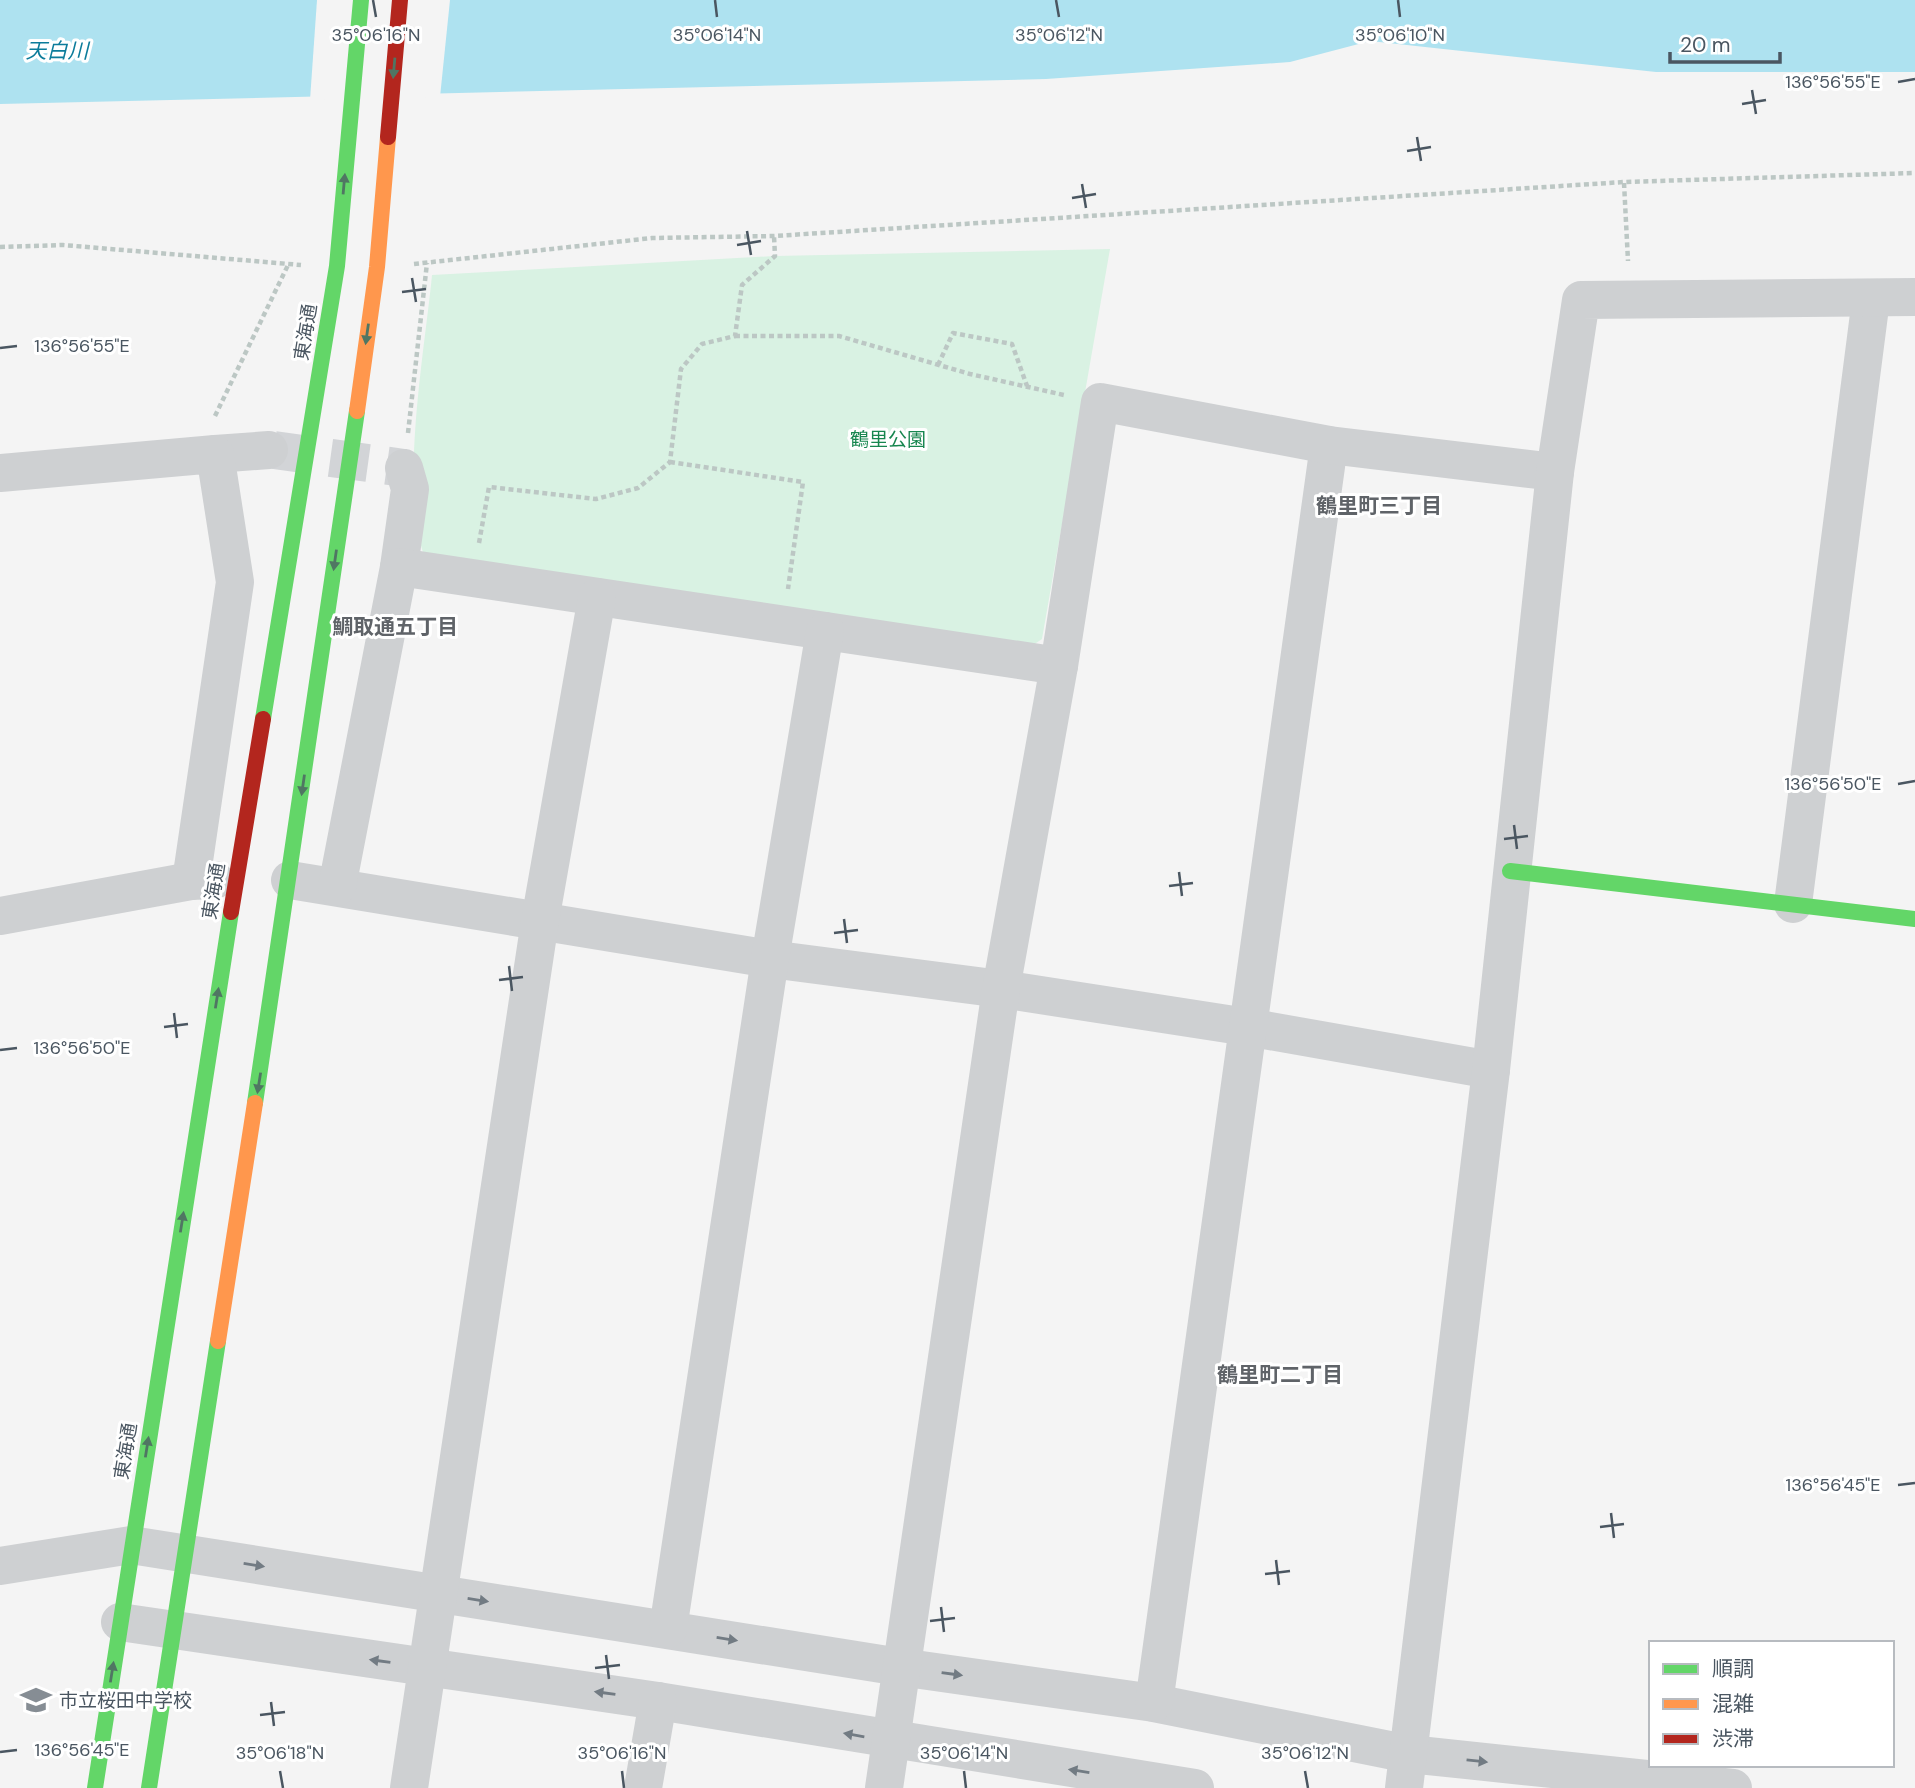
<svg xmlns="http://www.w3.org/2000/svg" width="1915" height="1788" font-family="'DM Sans','Noto Sans JP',sans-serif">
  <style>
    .green { fill: #d9f2e3 }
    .water { fill: #aee2f0 }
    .pier { fill: #f4f4f4 }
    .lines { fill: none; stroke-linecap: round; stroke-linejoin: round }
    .street-tunnel { stroke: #d2d4d7; stroke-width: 38; stroke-dasharray: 38 19; stroke-linecap: butt }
    .path { stroke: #bcc7c4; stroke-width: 4.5; stroke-dasharray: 5 3.5; stroke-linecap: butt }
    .street { stroke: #ced0d2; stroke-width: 38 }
    .fast { stroke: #63d668; stroke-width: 16 }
    .slow { stroke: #ff974d; stroke-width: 16 }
    .jam { stroke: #b3261e; stroke-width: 16 }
    .oneway { fill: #507663 }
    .oneway2 { fill: #727b83 }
    .ticks { fill: none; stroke: #4a5661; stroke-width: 2.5 }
    .labels { text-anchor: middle; stroke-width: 6; stroke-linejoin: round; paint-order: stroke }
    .street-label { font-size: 19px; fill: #4a5661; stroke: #fff }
    .park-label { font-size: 19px; fill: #17864f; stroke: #fff }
    .poi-label { font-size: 19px; fill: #4a5661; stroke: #fff; text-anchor: start }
    .water-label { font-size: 21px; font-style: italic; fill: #0c7c9b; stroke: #fff }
    .neighbourhood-label { font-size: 21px; font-weight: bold; fill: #5f6368; stroke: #fff }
    .ticks-label { font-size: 18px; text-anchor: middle; fill: #4a5661; stroke: #fff; stroke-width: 6; stroke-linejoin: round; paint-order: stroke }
  </style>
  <rect width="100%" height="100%" fill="#f4f4f4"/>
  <path class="green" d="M1110,249L1042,639L1027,649L426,560C398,495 425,349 432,275L775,256Z"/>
  <path class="water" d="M0,0H1915V72H1656L1370,41L1290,62L1046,79L0,104Z"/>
  <path class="pier" d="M317,0H450L440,97L310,100Z"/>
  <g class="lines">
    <path class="street-tunnel" d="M274,450L404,468"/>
    <g class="path">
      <path d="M1624,183L1628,261"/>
      <path d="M0,247L63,245L301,265"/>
      <path d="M414,264L652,238L774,236L1624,182L1915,173"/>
      <path d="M735,336H839L970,374L1064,395"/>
      <path d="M938,365L953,333L1012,344L1027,386"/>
      <path d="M215,416L289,263"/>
      <path d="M408,433L427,263"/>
      <path d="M670,462L803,482L788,589"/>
      <path d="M479,543L489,487L596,499L638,488L670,462L681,369L702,344L735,336L742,285L775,256L774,236"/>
    </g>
    <g class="street">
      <path d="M215,454L269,450"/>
      <path d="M0,473L215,454L235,582L191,881"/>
      <path d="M399,567L410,489L404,468"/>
      <path d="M290,880L770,959L1001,989L1247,1027L1491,1070"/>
      <path d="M337,887L399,567L1059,666"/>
      <path d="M1793,904L1871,299"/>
      <path d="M0,916L191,881L215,880"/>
      <path d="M0,1566L131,1545L900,1667L1154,1703L1409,1754L1733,1788"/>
      <path d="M120,1622L658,1701L1195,1788"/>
      <path d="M668,1629L770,959L825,631"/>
      <path d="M1154,1703L1329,445"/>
      <path d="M409,1788L540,921L597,597"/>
      <path d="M643,1788L658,1701"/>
      <path d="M884,1788L1001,989L1059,666L1100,402L1329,445L1555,472"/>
      <path d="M1404,1788L1491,1070L1555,472L1581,300L1915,297"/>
    </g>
    <g class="fast">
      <path d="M263,719L337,266L361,0"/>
      <path d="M1510,871L1915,919"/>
      <path d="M255,1103L357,411"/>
      <path d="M95,1788L231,912"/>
      <path d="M149,1788L218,1341"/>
    </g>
    <g class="slow">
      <path d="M357,411L377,267L388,137"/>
      <path d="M218,1341L255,1103"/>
    </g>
    <g class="jam">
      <path d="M388,137L400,0"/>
      <path d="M231,912L263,719"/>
    </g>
  </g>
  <defs><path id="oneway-solid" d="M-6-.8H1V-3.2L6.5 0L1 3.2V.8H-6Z" transform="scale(1.75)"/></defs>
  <g class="oneway">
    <use href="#oneway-solid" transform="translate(394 68) rotate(95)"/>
    <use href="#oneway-solid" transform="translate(344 184) rotate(-85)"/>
    <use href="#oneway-solid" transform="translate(367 334) rotate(98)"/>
    <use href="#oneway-solid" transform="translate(335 560) rotate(98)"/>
    <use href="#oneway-solid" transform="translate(303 785) rotate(98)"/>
    <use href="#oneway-solid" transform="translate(217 998) rotate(-81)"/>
    <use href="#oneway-solid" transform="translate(259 1083) rotate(99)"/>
    <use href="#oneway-solid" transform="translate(182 1222) rotate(-81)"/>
    <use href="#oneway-solid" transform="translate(147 1447) rotate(-81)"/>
    <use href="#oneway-solid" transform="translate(112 1672) rotate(-81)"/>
  </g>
  <g class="oneway2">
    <use href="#oneway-solid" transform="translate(254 1565) rotate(9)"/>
    <use href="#oneway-solid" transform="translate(478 1600) rotate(9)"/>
    <use href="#oneway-solid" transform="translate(727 1639) rotate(9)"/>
    <use href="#oneway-solid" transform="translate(380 1661) rotate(-172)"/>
    <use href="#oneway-solid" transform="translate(952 1674) rotate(8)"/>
    <use href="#oneway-solid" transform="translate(605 1693) rotate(-172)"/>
    <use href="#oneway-solid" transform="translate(854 1735) rotate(-170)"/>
    <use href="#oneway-solid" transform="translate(1477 1761) rotate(6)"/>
    <use href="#oneway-solid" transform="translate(1079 1771) rotate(-171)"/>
  </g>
  <path class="ticks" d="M373,0L376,17M715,0L717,17M1056,0L1059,17M1398,0L1400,17M1898,82L1915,79M1752,90L1756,114M1742,104L1766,100M1417,137L1421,161M1407,151L1431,147M1082,184L1086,208M1072,198L1096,194M747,231L751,255M737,245L761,241M412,278L416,302M402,292L426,289M0,348L17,346M1898,784L1915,781M1514,825L1517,849M1504,839L1528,836M1179,872L1182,896M1169,886L1193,883M844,919L847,943M834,933L858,930M509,966L512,991M499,980L523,977M174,1013L177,1038M164,1027L188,1024M0,1050L17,1048M1898,1485L1915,1483M1611,1513L1614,1538M1600,1527L1624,1524M1276,1560L1279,1585M1265,1574L1290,1571M941,1607L944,1632M930,1621L955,1618M606,1655L609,1679M595,1668L620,1665M271,1702L274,1726M260,1715L285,1712M0,1752L17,1750M280,1771L283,1788M622,1771L624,1788M964,1771L966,1788M1305,1771L1308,1788"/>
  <defs>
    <symbol id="school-bare" viewBox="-9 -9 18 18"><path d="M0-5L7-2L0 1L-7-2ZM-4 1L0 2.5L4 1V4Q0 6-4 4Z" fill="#868d94" stroke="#fff" stroke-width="2.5" paint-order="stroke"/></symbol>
  </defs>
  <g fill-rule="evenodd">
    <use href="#school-bare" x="14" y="1678" width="44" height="44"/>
  </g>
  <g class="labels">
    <g class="street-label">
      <text transform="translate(305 332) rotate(-81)" y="7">東海通</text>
      <text transform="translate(213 891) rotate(-81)" y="7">東海通</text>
      <text transform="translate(125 1451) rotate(-81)" y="7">東海通</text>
    </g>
    <g class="park-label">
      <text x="888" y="446">鶴里公園</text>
    </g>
    <g class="poi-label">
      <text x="59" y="1707">市立桜田中学校</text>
    </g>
    <g class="water-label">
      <text x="57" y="58">天白川</text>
    </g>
    <g class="neighbourhood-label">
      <text x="1379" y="513">鶴里町三丁目</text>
      <text x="395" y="634">鯛取通五丁目</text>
      <text x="1280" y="1382">鶴里町二丁目</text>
    </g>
  </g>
  <g class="ticks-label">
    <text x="376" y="41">35°06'16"N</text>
    <text x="717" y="41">35°06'14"N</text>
    <text x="1059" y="41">35°06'12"N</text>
    <text x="1400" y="41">35°06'10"N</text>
    <text x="1833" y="88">136°56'55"E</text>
    <text x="82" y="352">136°56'55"E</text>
    <text x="1833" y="790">136°56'50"E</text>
    <text x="82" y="1054">136°56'50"E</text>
    <text x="1833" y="1491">136°56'45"E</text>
    <text x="82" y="1756">136°56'45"E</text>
    <text x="280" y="1759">35°06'18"N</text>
    <text x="622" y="1759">35°06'16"N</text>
    <text x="964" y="1759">35°06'14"N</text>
    <text x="1305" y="1759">35°06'12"N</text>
  </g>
  <rect x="1649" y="1641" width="245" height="126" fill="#ffffff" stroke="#b7bbc0" stroke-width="2"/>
  <rect x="1663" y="1664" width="35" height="10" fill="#63d668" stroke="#b7bbc0" stroke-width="2"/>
  <text x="1712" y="1676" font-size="21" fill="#4a5661">順調</text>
  <rect x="1663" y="1699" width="35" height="10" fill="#ff974d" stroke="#b7bbc0" stroke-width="2"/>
  <text x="1712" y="1711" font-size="21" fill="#4a5661">混雑</text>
  <rect x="1663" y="1734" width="35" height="10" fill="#b3261e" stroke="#b7bbc0" stroke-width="2"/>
  <text x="1712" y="1746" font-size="21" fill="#4a5661">渋滞</text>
  <path d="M1670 52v10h110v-10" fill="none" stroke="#4a5661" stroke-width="3.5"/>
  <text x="1680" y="52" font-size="21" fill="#4a5661" stroke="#ffffff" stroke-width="5" paint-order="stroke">20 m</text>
</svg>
